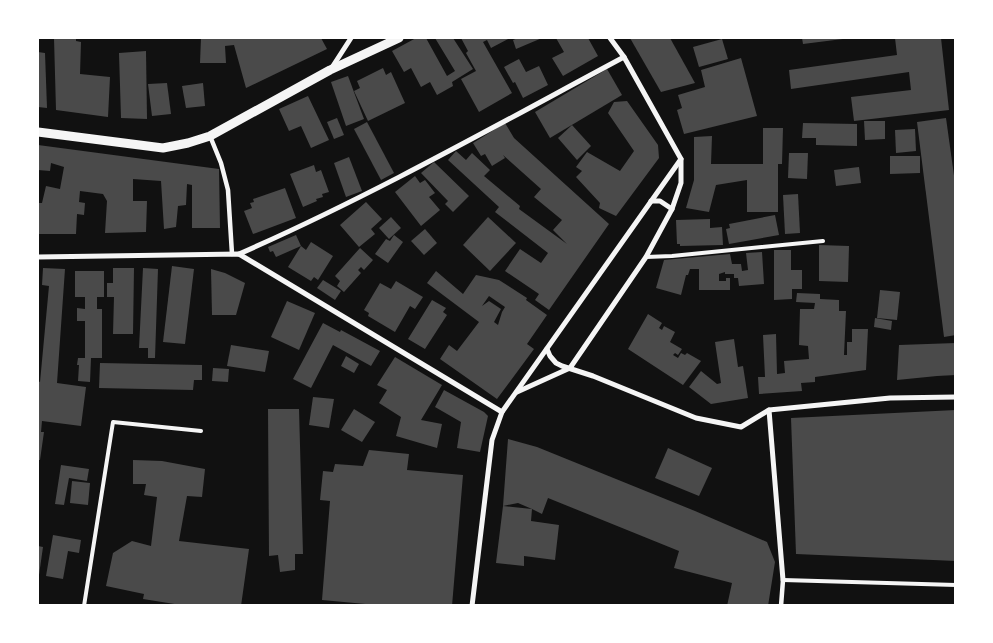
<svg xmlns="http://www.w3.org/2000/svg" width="993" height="643" font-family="Manrope,sans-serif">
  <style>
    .building { fill: #4a4a4a; fill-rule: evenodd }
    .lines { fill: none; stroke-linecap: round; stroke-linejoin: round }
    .service { stroke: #f5f5f5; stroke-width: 4 }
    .pedestrian { stroke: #f5f5f5; stroke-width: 4.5 }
    .minor { stroke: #f5f5f5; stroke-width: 5 }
    .tertiary { stroke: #f5f5f5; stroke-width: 9 }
  </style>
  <rect width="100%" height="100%" fill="#111"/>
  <g class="building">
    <path d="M54,38H76V41L81,42L80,74L110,77L108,117L56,110Z"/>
    <path d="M201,38H321L327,49L246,88L234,45L225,46L226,63H200Z"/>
    <path d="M416,38H426L447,76L455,71L435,38H453L473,69L452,82L453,86L437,95L430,82L421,87L411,68L404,72L392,51Z"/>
    <path d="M461,38H510L491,48L487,40L483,42L512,93L479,112L461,79L476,71L466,53L468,51Z"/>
    <path d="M518,38H542L516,49L513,40Z"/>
    <path d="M556,38H588L598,56L563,76L552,58L564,52Z"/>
    <path d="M630,38H670L695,83L661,92Z"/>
    <path d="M802,38H843V39L803,44Z"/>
    <path d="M895,38H941L949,110L854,121L851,97L911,90L909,72L791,89L789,70L897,55Z"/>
    <path d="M722,39L728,59L699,67L693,47Z"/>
    <path d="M146,51L147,119L121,118L119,53Z"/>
    <path d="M38,52L45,53L47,108L38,107Z"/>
    <path d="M741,58L757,116L684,134L677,110L682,108L678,95L705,87L701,70Z"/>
    <path d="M519,59L526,72L539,66L548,85L523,98L515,82L513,83L504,67Z"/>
    <path d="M383,68L386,75L391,72L405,103L368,121L354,91L360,88L357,81Z"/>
    <path d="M607,69L622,95L550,138L535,112Z"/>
    <path d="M348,76L364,119L346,126L331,82Z"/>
    <path d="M167,83L171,114L152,116L148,84Z"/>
    <path d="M203,83L205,106L186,108L182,86Z"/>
    <path d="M308,96L329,140L311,148L301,126L289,131L279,109Z"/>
    <path d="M627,101L658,145L659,158L616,216L599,208L600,203L576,177L582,171L576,167L587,152L620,171L634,151L608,113L614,102Z"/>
    <path d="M337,118L344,135L334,139L327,122Z"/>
    <path d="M946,118L956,190V335L944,337L917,122Z"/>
    <path d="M864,121H885V139L865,140Z"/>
    <path d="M367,122L394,173L381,180L354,129Z"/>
    <path d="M505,123L514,138L609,224L549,310L535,300L539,294L505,271L520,249L541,263L548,253L495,212L499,207L448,160L456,151L466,160L472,153L490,170L484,176L520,206L519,209L567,244L553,230L562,220L534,197L541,189L503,155L505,158L492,166L485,154L481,156L473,143Z"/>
    <path d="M803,123L857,124V146L816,145V138H802Z"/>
    <path d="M572,125L591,146L577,160L558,138Z"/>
    <path d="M763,128H783L782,164H778V212H747V180L716,185L709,212L686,208L694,180V137L712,136L711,164H763Z"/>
    <path d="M915,129L916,151L896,153L895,130Z"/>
    <path d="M38,145L219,169L220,228H192V185L187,184L186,205L178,206L176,227L164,229L161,181L133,179V201H147L146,232L105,233L107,201L103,194L80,191L79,202L85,203L84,215L77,214L76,234H38V203H42L46,186L60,189L64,167L51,163L50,171L38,170Z"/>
    <path d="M789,153H808L807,179L788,178Z"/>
    <path d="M890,156H920V173L890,174Z"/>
    <path d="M349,157L362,191L346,197L334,163Z"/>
    <path d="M434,162L469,196L453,212L445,204L448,201L421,173Z"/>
    <path d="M314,165L316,172L321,170L329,192L322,194L323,197L316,199L317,201L303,207L290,174Z"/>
    <path d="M859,167L861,183L836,186L834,170Z"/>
    <path d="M415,176L420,183L425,180L435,193L429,197L440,210L421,226L395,192Z"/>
    <path d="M285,188L296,218L253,234L244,211L252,208L250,203L254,202L253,199Z"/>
    <path d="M798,194L800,233L785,234L783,195Z"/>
    <path d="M366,202L382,219L371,229L375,234L359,247L340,225Z"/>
    <path d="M775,215L779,235L729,244L726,229L730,228L729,224Z"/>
    <path d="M391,217L401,228L389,239L379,228Z"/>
    <path d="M488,217L516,243L490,271L463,245Z"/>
    <path d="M710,219V228L722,227L723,245L680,246V244H677L676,220Z"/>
    <path d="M425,229L437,243L424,255L411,241Z"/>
    <path d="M296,235L301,246L276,257L273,251L270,252L268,247Z"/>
    <path d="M394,235L403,242L388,263L375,254L386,239L390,241Z"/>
    <path d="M311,242L333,256L318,280L314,277L311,281L288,267L301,246L306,250Z"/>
    <path d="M819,245L849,246L848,282L819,281Z"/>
    <path d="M360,248L373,260L364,270L361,267L358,270L361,273L344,292L337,286L340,281L335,276Z"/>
    <path d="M774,250H791V270H802V289H792V299L774,300Z"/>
    <path d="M762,252L764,284L739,286L738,278H734V274H725V272L719,274V281H726V278H730V290H699V269H690L688,275H686L681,295L656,288L664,260L730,254L732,264H741L742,271L748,270L746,253Z"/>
    <path d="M172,266L194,269L185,344L163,342Z"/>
    <path d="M43,268L65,269L57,383L86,387L81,426L42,421L41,432H44L40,460H38V381L40,382L49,286L42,285Z"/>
    <path d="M113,268H134L133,334H113L114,297H107V283H113Z"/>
    <path d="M143,268L158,269L155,358H148V348H139Z"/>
    <path d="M211,269L225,273L245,283L236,315H212Z"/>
    <path d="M75,271H104V297H97V309H102V358H91L90,382L78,381L79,365H77L78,358H85V321H77V308L85,309V297H75Z"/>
    <path d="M436,271L463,294L476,275L499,280L527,298L526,300L547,315L527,344L534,349L497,399L440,359L449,345L457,351L479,322L427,283ZM489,296L505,307L502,312L498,325L494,322L501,309L489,301L482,306Z"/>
    <path d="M323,280L341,291L335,300L317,288Z"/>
    <path d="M396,281L423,297L415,309L410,306L395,332L368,316L369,313L364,310L380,283L391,289Z"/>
    <path d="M880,290L900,292L897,320L877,318Z"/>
    <path d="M797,293L820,294V299L839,300V311H846L844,355H847V342H852V329H868L866,370L815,377V382L801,383L802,391L759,394L758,377H765L763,335L776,334L777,374L785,373L784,361L809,359L808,346L799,345L800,309H814L815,303L796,302Z"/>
    <path d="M432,300L446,308L443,312L447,315L425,349L408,339Z"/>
    <path d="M287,301L315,313L299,350L271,337Z"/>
    <path d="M648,314L662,323L659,328L662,330L664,326L675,332L670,342L682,349L678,355L675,353L673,355L678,358L681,353L685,355L687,353L701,361L683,385L628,349Z"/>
    <path d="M875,318L892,321L891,330L874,327Z"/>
    <path d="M323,323L340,332L341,330L380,351L371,366L333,345L311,388L293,379Z"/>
    <path d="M734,339L738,367L743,366L748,398L711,404L689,387L701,371L717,384L721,383L715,342Z"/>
    <path d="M956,343V375L937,376L897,380L899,345Z"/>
    <path d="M231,345L269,351L265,372L227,366Z"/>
    <path d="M346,356L359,364L354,373L341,366Z"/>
    <path d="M395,357L442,385L421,420L442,424L437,448L396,436L401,417L379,403L387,390L377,385Z"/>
    <path d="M100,363L202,365V380H194L193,390L99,388Z"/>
    <path d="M213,368L229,369L228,382L212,381Z"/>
    <path d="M444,390L484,412L488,416L480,452L457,448L461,422L435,407Z"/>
    <path d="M313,397L334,399L329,428L309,425Z"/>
    <path d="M268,409H299L303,554H295V570L280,572L278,555L269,556Z"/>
    <path d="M354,409L375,422L362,442L341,430Z"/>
    <path d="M956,410V561L796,554L791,418Z"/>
    <path d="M508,439L537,447L695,511L767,542L775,562L768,606H727L732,583L674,568L679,551L548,498L542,514L532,509L531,521L559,525L555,560L524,556V566L496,563L503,506L532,509L518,503L503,506Z"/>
    <path d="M668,448L712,468L699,496L655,478Z"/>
    <path d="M369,450L409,454L407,470L463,475L452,606H387L322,600L330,501L320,500L323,471L333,472L335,464L363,466Z"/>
    <path d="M133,460L162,461L205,469L202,497L187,496L179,541L249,549L241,606H187L143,599L144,594L106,586L113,553L132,541L151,546L157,497L144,495L146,484H133Z"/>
    <path d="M61,465L89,469L87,481L69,478L64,505L55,504Z"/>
    <path d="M72,481L90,483L88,505L70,503Z"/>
    <path d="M53,535L81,540L79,553L68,551L63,579L46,576Z"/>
    <path d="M38,546L43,547L39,575H38Z"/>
  </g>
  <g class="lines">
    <g class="service">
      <path d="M646,257L672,256L823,241"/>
      <path d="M783,580L956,585"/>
      <path d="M84,606L113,422L201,431"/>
    </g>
    <g class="pedestrian">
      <path d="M210,136L221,163L228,190L232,254"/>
      <path d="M781,606L783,580"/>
    </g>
    <g class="minor">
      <path d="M331,69L351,38"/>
      <path d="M651,201H660L672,209"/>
      <path d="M239,254C371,196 497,125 624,57"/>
      <path d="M38,257L239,254L502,412"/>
      <path d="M547,349L550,356L556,363L562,366L593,376L696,418L741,427L769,410L890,398L956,397"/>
      <path d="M517,392L570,368L646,257L672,209L681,183V159L624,57L610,38"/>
      <path d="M769,410L783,580"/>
      <path d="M472,606L492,440L502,412L681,159"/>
    </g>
    <path class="tertiary" d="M38,132L163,148L188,143L210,136L330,70L399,38"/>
  </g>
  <rect width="993" height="643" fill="none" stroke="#ffffff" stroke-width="78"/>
</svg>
